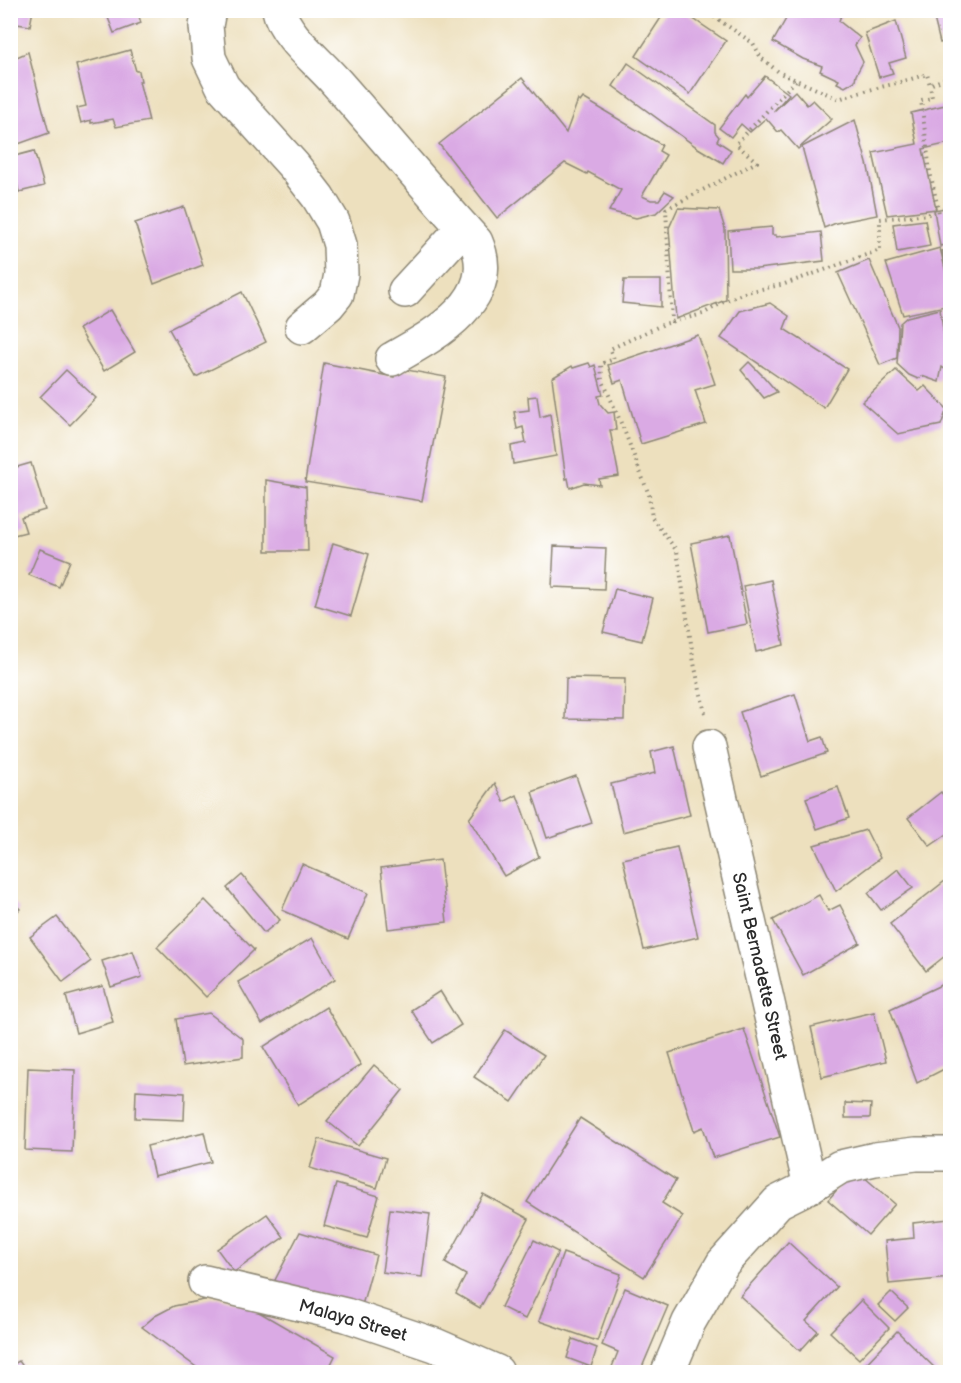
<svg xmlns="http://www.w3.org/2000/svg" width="961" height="1383" font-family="'Balsamiq Sans',sans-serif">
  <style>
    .building { fill: #daaae4 }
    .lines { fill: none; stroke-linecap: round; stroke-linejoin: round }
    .minor-casing { stroke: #8c8674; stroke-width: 36 }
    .path { stroke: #8c8674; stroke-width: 4; stroke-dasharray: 1.5 4.5; stroke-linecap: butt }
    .minor { stroke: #fff; stroke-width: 33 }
    .labels { text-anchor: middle; stroke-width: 5; stroke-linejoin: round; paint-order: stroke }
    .street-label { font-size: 18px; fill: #2b2b2b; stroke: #fff }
  </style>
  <rect width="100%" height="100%" fill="#fff"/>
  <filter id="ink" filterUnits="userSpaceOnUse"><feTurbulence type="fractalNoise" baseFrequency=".0167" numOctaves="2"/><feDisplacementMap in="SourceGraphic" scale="12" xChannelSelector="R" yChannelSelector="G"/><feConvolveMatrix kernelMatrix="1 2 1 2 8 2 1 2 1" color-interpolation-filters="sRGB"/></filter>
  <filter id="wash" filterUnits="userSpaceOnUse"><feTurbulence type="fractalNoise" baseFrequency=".008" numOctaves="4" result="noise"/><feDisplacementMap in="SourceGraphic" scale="24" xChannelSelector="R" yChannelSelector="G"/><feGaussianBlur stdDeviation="1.35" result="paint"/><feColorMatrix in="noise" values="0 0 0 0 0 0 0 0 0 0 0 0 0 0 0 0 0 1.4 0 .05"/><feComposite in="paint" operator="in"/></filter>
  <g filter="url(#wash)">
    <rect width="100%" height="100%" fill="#ede0be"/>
    <g id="blocks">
      <g class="building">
        <path d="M10,10H33L30,26L10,23Z"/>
        <path d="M105,10H137L141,23L114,33Z"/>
        <path d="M666,10H680L726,41L690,94L636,56Z"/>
        <path d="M791,10H833L841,15L839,21L860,38L855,45L863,62L856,75L855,81L845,87L837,83L839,80L820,71L822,66L803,59L773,42Z"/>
        <path d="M932,10H950V40L940,43Z"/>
        <path d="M896,21L906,58L889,63L893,73L879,77L865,33Z"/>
        <path d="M130,50L136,71H139L141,81H139L149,121L116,127L113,119L91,123V120L81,123L77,108L86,106L76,65Z"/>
        <path d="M28,52L49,133L10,147V60Z"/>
        <path d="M628,63L715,125V132L719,137L717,141L731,150L723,163L698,148L613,86Z"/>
        <path d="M765,76L789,94L773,112L795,91L807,105L813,100L832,119L798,149L781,130L778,132L766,118L750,132L741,124L731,137L719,128L745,94L747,97Z"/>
        <path d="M522,78L566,133L578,100L580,102L583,98L662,145L659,151L666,155L642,196L651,200H659L665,191L674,196L656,213L636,218L609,211L621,190L588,172L587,174L565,163L497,218L439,144Z"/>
        <path d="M945,105L950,131V143L923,149L936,209L887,215L873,153L917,144L911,113Z"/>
        <path d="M855,120L868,167L877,215L836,223L824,228L802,147Z"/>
        <path d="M34,151L44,186L19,192L11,157Z"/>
        <path d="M184,207L203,265L154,284L135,223Z"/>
        <path d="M950,207V244L940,246L934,210Z"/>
        <path d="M678,208L719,210L725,229L726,300L676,319L669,228Z"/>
        <path d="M925,220L930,246L897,252L893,224Z"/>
        <path d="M772,227V235H776V237L821,232L824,261L757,269H730L728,231Z"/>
        <path d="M940,248L950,289V305L903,315L886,263Z"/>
        <path d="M950,250V281L942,251Z"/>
        <path d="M869,260L898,327L897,358L880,365L838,273Z"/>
        <path d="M624,280H661V307L622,303Z"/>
        <path d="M242,292L266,342L196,377L169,329Z"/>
        <path d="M770,303L789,316L784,329L847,369L824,408L721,338L740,311Z"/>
        <path d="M940,309L946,349L950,350V373L942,367L939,382L922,376L918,379L909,375L897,364L900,323L907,317Z"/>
        <path d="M110,310L135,352L104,371L79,329Z"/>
        <path d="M698,335L715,384L695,390L706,424L641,444L622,380L614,383L608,365Z"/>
        <path d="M749,362L764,377L777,392L764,398L741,370Z"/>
        <path d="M324,363L394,377L396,368L446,377L422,501L305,482Z"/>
        <path d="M589,363L591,367L595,365L603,395L598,396L600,404L608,413L614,412L616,430H610L619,476L599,479L600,485L584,483L570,488L568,478L566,479L552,378L572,366L573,368Z"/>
        <path d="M66,370L96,398L70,425L40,397Z"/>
        <path d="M896,370L919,391L925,386L947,409L941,425L898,434L862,402Z"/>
        <path d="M537,396L540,417L550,414L556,456L513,464L511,446L526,443L523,427L517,429L514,412L529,410L528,397Z"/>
        <path d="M31,463L45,510L21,517L26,532L10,536V469Z"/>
        <path d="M266,480L306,487L308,551H266Z"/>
        <path d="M730,535L747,624L708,632L691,543Z"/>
        <path d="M333,543L369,554L351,616L315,605Z"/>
        <path d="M554,546L606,548L604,589L552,587Z"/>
        <path d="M40,549L70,561L59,587L29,575Z"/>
        <path d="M771,580L784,645L756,652L743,586Z"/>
        <path d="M615,589L653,598L642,641L603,632Z"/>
        <path d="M566,678L625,679L624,720L565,719Z"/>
        <path d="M795,694L810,741L822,737L827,753L761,776L740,712Z"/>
        <path d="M674,746L690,815L623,832L611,784L655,773L651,752Z"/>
        <path d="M576,776L592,823L547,838L532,792Z"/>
        <path d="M495,783L504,802L517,795L539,857L504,876L469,819Z"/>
        <path d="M838,787L849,818L817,829L806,798Z"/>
        <path d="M941,792L950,804V832L930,846L908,818Z"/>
        <path d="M866,830L880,858L836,891L814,845Z"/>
        <path d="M677,847L698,937L644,950L623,859Z"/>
        <path d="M440,860L447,922L388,929L381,868Z"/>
        <path d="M302,864L368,893L348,939L282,910Z"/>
        <path d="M898,869L913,888L881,910L868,893Z"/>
        <path d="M242,875L280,920L264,933L227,888Z"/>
        <path d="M950,877V952L926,971L890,924Z"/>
        <path d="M819,895L828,911L840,905L860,943L803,975L773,920Z"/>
        <path d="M10,899L20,909L10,918Z"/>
        <path d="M205,900L254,950L206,997L157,947Z"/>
        <path d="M57,917L91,961L63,982L30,937Z"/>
        <path d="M312,938L335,979L262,1024L238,982Z"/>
        <path d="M133,951L142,977L111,987L102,961Z"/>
        <path d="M943,984L950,990V1066L917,1083L890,1009Z"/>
        <path d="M103,986L113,1022L76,1033L66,996Z"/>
        <path d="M440,991L461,1025L433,1043L411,1010Z"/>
        <path d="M326,1007L361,1065L298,1105L263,1047Z"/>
        <path d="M874,1012L886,1061L822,1077L811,1027Z"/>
        <path d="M209,1013L243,1039V1057L183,1066L176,1019Z"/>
        <path d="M744,1029L780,1137L713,1158L703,1127L694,1131L669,1053Z"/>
        <path d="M505,1030L544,1055L512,1102L474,1077Z"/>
        <path d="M374,1065L403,1090L358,1146L327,1121Z"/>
        <path d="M28,1068L75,1070L72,1152L25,1150Z"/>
        <path d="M136,1090L185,1093L184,1120L135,1118Z"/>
        <path d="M845,1103L871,1104L870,1118H845Z"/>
        <path d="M580,1118L676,1180L662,1203L683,1216L644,1277L527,1202Z"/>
        <path d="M204,1132L211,1162L154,1176L147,1146Z"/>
        <path d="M319,1139L386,1158L377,1188L310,1168Z"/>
        <path d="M855,1169L895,1204L868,1235L828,1200Z"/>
        <path d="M336,1184L379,1196L367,1238L324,1226Z"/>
        <path d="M483,1194L529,1219L480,1308L456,1294L466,1275L445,1263Z"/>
        <path d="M390,1209L430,1214L422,1277L382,1272Z"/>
        <path d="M267,1214L284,1237L234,1272L217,1249Z"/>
        <path d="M949,1219L950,1278L889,1284L885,1241L914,1238L913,1223Z"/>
        <path d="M300,1232L376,1255L361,1309L274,1282Z"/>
        <path d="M534,1240L558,1252L525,1319L501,1307Z"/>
        <path d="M788,1242L837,1287L806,1321L818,1331L800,1351L740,1296Z"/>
        <path d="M563,1253L621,1274L597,1341L539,1321Z"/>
        <path d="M625,1288L668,1306L640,1372H610L618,1352L602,1345Z"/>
        <path d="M891,1292L908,1308L895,1321L878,1305Z"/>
        <path d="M219,1297L245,1304L335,1356L327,1372H203L142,1327L155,1316L174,1306Z"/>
        <path d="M861,1300L889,1328L859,1359L830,1332Z"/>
        <path d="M897,1331L939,1372H865L861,1369Z"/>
        <path d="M573,1339L597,1348L591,1367L567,1358Z"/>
        <path d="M19,1361L27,1372H10V1366Z"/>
      </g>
    </g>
  </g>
  <g filter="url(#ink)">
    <use href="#blocks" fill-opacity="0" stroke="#8c8674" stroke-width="1.5"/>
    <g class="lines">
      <defs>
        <g id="minor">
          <path d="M209,10L206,26L209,58L223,87L294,166L318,197L333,222L340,245L341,274L337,294L328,305L302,327"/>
          <path d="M279,10C284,35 319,62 336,82C383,135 428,190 476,242C501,300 433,336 392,359"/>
          <path d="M405,291L463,228"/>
          <path d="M709,747L810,1186"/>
          <path d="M205,1282L346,1315L435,1345L497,1372"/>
          <path d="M668,1372L689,1322L723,1263L778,1202L810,1186L840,1167L875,1159L916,1154H950"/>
        </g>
      </defs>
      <use href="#minor" class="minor-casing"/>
      <g class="path">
        <path d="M704,10L753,43L761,58L780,73L839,99C868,89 898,84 927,74L930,85L950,76"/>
        <path d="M672,323L666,209L757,162L736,144L796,80"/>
        <path d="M705,713L694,663L677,551L652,518L649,495L624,430L602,379L601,364L614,359L610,349L664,324L703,314L725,301L747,292L785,284L880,250V219L939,213L930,172L921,100L932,98L930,85"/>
      </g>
      <use href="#minor" class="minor"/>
    </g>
  </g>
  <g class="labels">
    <g class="street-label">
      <text transform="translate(760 966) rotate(77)" y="6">Saint Bernadette Street</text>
      <text transform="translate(353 1320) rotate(16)" y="6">Malaya Street</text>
    </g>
  </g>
  <rect width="961" height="1383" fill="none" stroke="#fff" stroke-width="36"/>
</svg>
